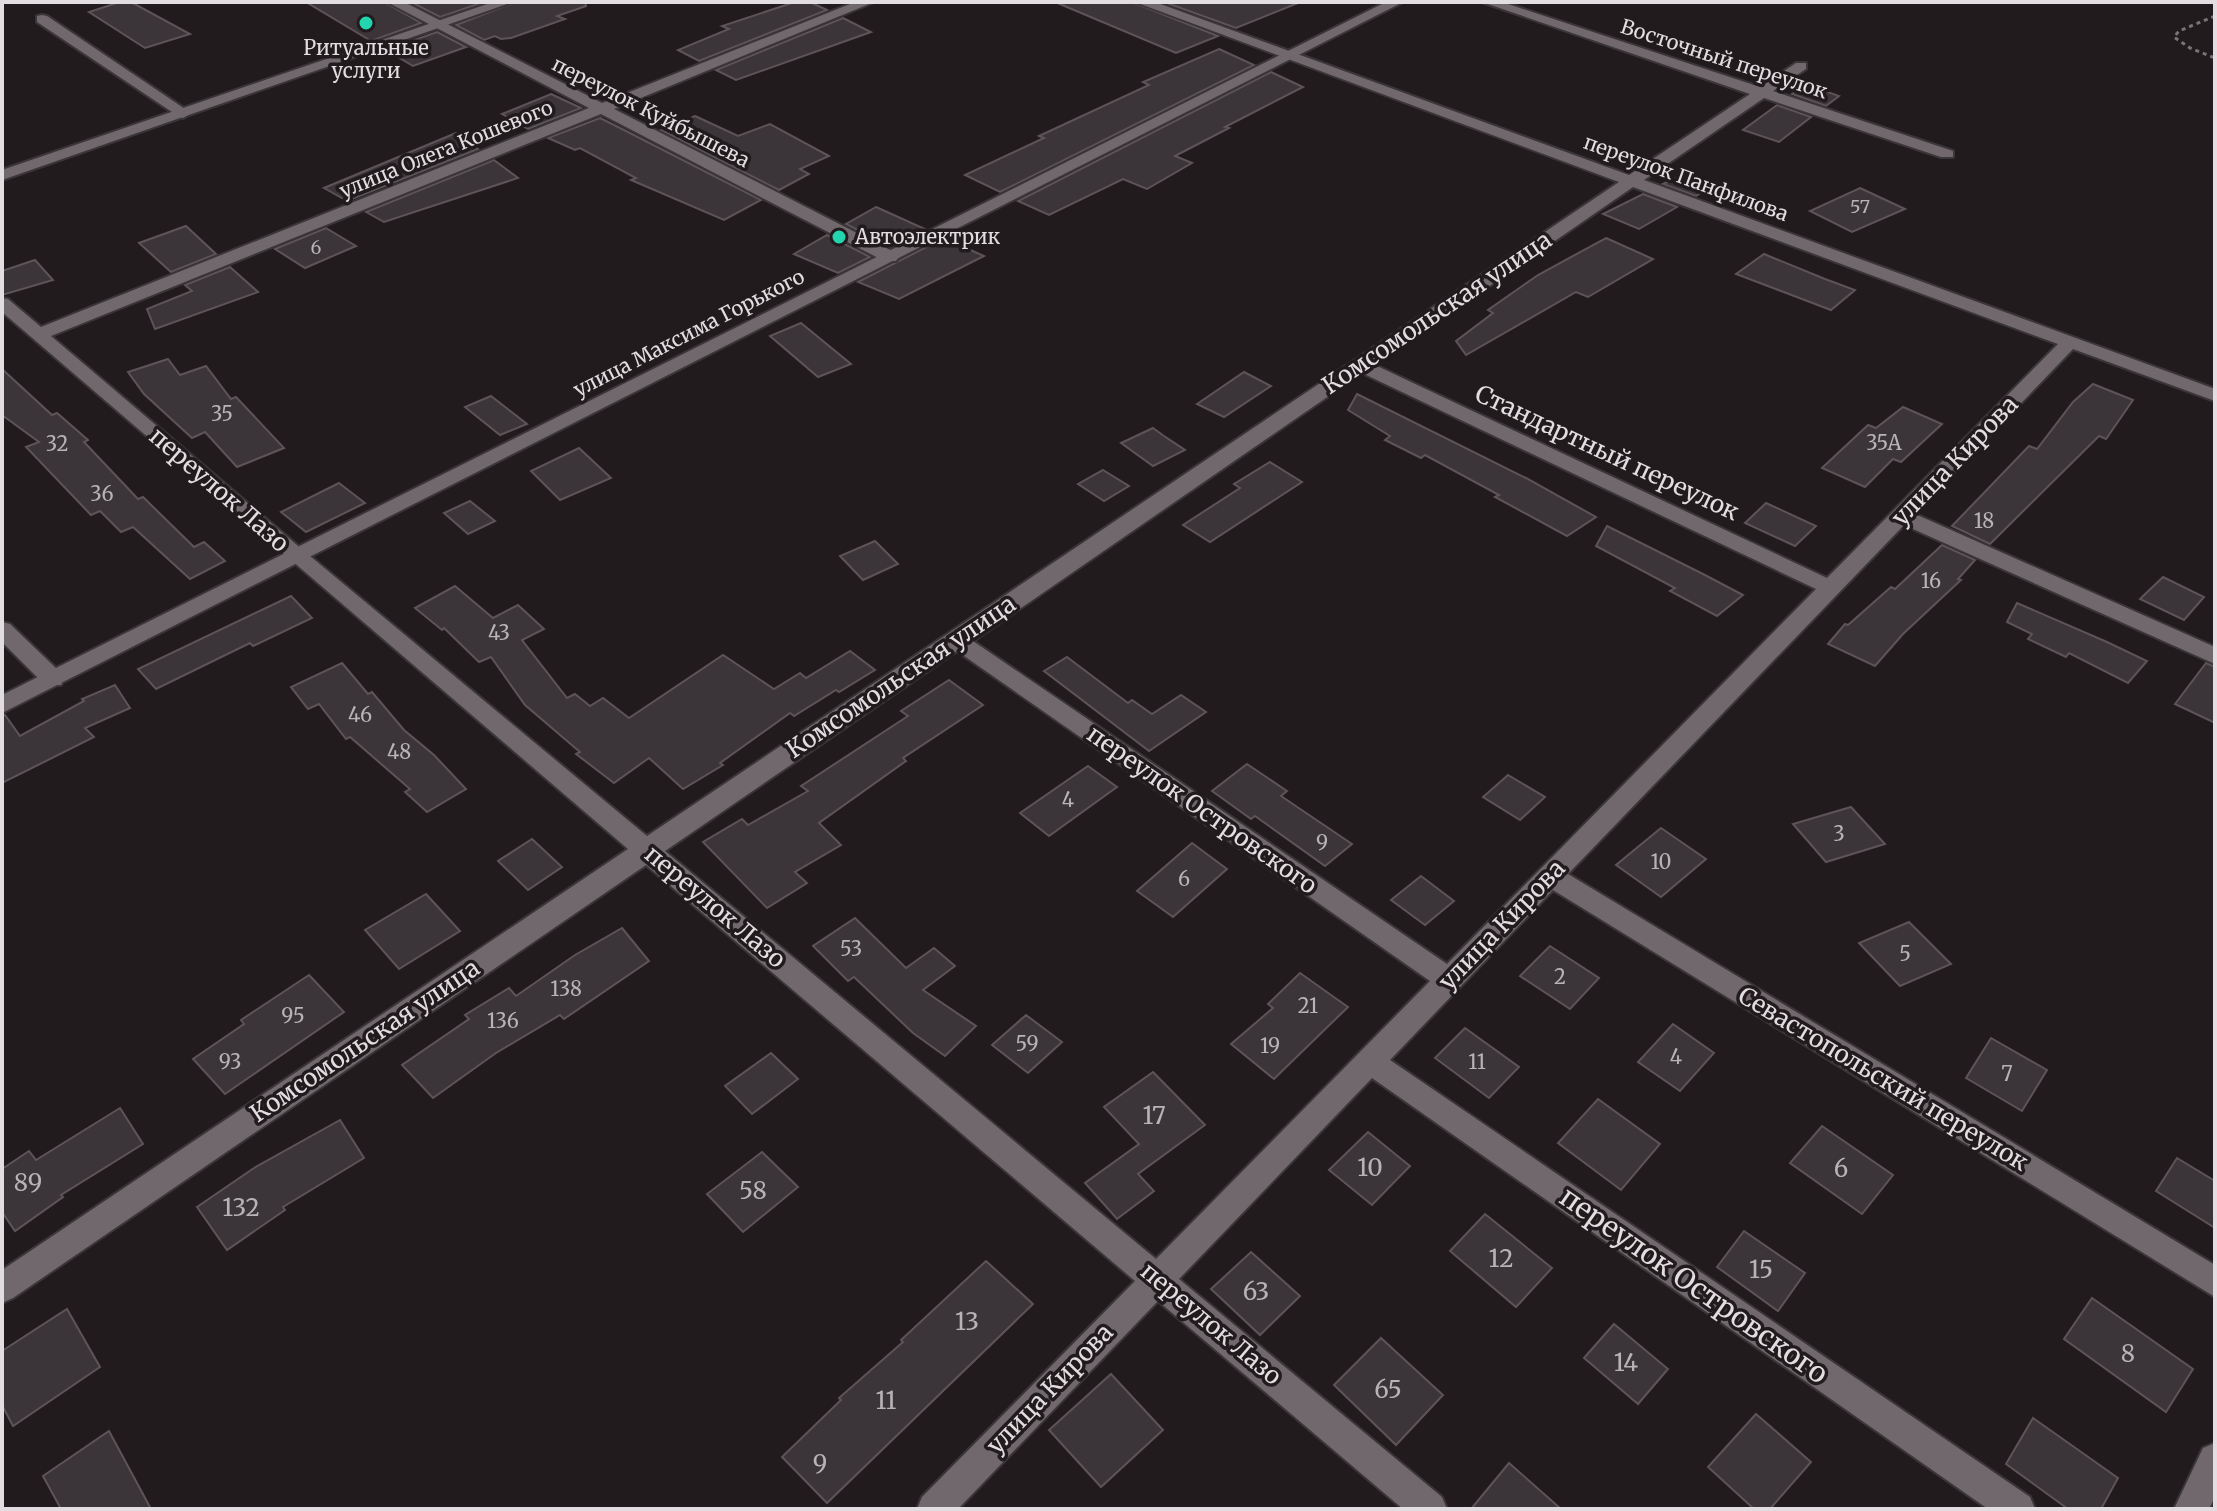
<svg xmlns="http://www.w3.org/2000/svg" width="2217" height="1511" font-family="Merriweather,serif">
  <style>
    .building { fill: #3b3438; stroke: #5c5458; stroke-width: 2 }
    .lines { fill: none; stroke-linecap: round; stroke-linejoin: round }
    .street-casing { stroke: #3a3538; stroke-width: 4 }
    .secondary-casing { stroke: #3a3538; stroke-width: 4 }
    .path { stroke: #797376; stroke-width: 3; stroke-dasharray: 4 4; stroke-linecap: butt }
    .street { fill: #70686c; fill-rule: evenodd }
    .secondary { fill: #70686c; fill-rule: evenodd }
    .poi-dot { fill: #22d5af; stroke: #211b1e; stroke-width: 3 }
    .labels { text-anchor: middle; stroke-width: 7; stroke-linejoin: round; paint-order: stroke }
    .far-number-label { font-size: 18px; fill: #b8b3b6 }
    .far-poi-label { font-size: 20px; fill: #e2dde0; stroke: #211b1e }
    .far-street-label { font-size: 20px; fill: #e2dde0; stroke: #211b1e }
    .number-label { font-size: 20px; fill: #b8b3b6 }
    .street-label { font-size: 24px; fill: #e2dde0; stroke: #211b1e }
    .near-number-label { font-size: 24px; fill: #b8b3b6 }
    .near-street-label { font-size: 28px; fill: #e2dde0; stroke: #211b1e }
  </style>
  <rect width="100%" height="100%" fill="#211b1e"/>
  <g class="building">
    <path d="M120,2H131L190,34L145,48L89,12Z"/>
    <path d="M306,2H384L421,23L371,41Z"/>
    <path d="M411,2H484L440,17Z"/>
    <path d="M516,2H585L586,6L557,16L565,19L511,38L501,39L495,36L484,40L456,25Z"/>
    <path d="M795,2H810L827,10L699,61L678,50L729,29L722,26Z"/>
    <path d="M1055,2H1132L1218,36L1176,53Z"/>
    <path d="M1164,2H1298V3L1236,28Z"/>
    <path d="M843,18L871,32L736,80L716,70Z"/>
    <path d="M437,32L466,47L413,66L386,50Z"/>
    <path d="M1219,49L1254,65L1000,192L965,175L1044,138L1039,136L1149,85L1143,82Z"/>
    <path d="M1271,72L1303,87L1225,127L1229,128L1175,156L1192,163L1147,189L1123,179L1049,215L1018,201Z"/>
    <path d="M1805,84L1839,96L1826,106L1792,94Z"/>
    <path d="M551,94L581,108L528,129L502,114Z"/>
    <path d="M1777,105L1811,117L1779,142L1743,130Z"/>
    <path d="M695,116L738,136L770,124L829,156L800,169L809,174L779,190L661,130Z"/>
    <path d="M600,118L622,129L761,200L724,220L631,180L636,178L580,148L575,150L548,138Z"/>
    <path d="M456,133L478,149L347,201L324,188Z"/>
    <path d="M494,160L518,178L384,222L366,212Z"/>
    <path d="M1682,175H1686L1717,183L1696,196L1663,184Z"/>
    <path d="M1860,188L1905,209L1852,232L1810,211Z"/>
    <path d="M1643,194L1677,207L1639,229L1603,214Z"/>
    <path d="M876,207L925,229L890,247L846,224Z"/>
    <path d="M186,226L216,254L171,272L139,243Z"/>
    <path d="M326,228L356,246L305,268L275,249Z"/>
    <path d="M827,235L870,257L838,273L794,254Z"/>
    <path d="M944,238L984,256L899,299L858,282Z"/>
    <path d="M1606,238L1653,259L1588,297L1576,292L1466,355L1456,341L1493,313L1488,310L1538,275Z"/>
    <path d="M1764,254L1825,279L1855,290L1831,310L1736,274Z"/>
    <path d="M35,260L53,280L2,295V271Z"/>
    <path d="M230,267L258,292L155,329L147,309L192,291L185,285Z"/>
    <path d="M801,323L851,364L818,377L770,336Z"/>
    <path d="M168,359L180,375L206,366L231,399L236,397L284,448L237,467L205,432L192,438L144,394L128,372Z"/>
    <path d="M2,369L52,415L57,413L88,440L84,442L138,499L143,497L194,547L204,542L225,561L190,579L133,527L121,532L100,511L91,515L26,447L39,442L2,415Z"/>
    <path d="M1244,372L1271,386L1224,417L1197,404Z"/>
    <path d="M2093,384L2133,400L2106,439L2099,436L1990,544L1952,526L2029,446L2037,449L2073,402Z"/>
    <path d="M1357,394L1526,478L1596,517L1567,536L1495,497L1499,495L1425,455L1421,458L1385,440L1390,436L1348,410Z"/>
    <path d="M491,396L527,424L500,435L465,407Z"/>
    <path d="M1903,407L1942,424L1901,462L1893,459L1865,487L1822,468L1868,425L1876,428Z"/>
    <path d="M1153,428L1164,436L1185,450L1153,466L1121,443Z"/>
    <path d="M579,448L611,478L560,500L531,471Z"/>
    <path d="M1270,462L1302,482L1210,542L1183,525L1240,488L1234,484Z"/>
    <path d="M1103,470L1129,486L1104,501L1078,484Z"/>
    <path d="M339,483L365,503L306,532L281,512Z"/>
    <path d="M470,501L495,521L468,534L444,513Z"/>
    <path d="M1766,503L1816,526L1795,546L1745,523Z"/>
    <path d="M1607,526L1703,574L1743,595L1717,616L1670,591L1675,588L1596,546Z"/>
    <path d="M875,541L898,564L863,580L840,556Z"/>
    <path d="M1942,545L1975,560L1958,579L1961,580L1903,634L1875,666L1828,644L1845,624L1848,625L1891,587L1895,589Z"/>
    <path d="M2163,577L2204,597L2184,620L2140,599Z"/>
    <path d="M455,586L493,618L518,605L544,629L522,640L567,698L575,694L590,706L603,698L629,718L723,655L774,689L800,673L806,678L850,651L875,670L839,692L836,690L794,716L790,713L720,763L723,765L683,789L649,758L614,783L576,754L580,752L525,705L491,657L479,662L444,628L442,630L415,608Z"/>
    <path d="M291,596L312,618L253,646L250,643L156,689L138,669Z"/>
    <path d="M2017,603L2107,642L2147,661L2128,683L2069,653L2066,657L2028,639L2032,634L2007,622Z"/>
    <path d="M1067,657L1128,703L1132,700L1152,714L1181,695L1206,712L1149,751L1044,671Z"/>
    <path d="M342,663L368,694L372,692L404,730L434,755L466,789L427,812L405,792L410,789L350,737L346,739L319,704L308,709L291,687Z"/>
    <path d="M2206,663L2215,667V723L2175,704Z"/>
    <path d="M949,680L983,705L903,758L906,761L819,823L841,845L795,872L807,883L767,908L703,842L742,819L748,825L808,791L801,786L908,716L901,711Z"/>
    <path d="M115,685L130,708L85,728L94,737L2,783V716L5,715L20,736L84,701L82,699Z"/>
    <path d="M1247,764L1287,791L1281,796L1352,844L1325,866L1255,816L1251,819L1212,791Z"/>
    <path d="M1088,766L1117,787L1049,836L1020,813Z"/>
    <path d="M1508,775L1545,797L1520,820L1483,797Z"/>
    <path d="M1851,807L1885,844L1826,862L1793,824Z"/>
    <path d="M1661,828L1706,859L1661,897L1616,865Z"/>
    <path d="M532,839L562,867L528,890L498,861Z"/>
    <path d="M1192,843L1227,869L1173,917L1137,891Z"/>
    <path d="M1421,876L1454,901L1425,925L1391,900Z"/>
    <path d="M426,894L460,931L399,969L365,930Z"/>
    <path d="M855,918L906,968L934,948L955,966L923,990L976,1026L945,1056L913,1033L854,977L848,981L813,946Z"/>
    <path d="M1909,922L1951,964L1900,986L1859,943Z"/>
    <path d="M622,928L649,961L564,1019L560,1015L496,1053L433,1098L402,1065L469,1019L465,1015L509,988L516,996L575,955Z"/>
    <path d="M1550,946L1599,978L1570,1009L1520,976Z"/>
    <path d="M1300,973L1348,1007L1274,1079L1231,1044L1273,1008L1268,1004Z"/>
    <path d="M309,975L344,1012L225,1094L193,1059L244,1024L241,1020Z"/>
    <path d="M1026,1015L1062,1042L1028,1073L992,1045Z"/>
    <path d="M1673,1024L1714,1053L1680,1091L1638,1062Z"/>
    <path d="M1465,1028L1519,1067L1489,1098L1435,1058Z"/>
    <path d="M1991,1038L2047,1070L2022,1111L1966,1078Z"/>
    <path d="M771,1053L798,1079L752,1114L725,1086Z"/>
    <path d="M1153,1072L1205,1125L1138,1174L1154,1191L1117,1219L1085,1183L1139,1144L1104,1107Z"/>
    <path d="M1598,1099L1660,1144L1621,1190L1558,1143Z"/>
    <path d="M120,1108L143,1144L61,1195L63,1197L15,1231L2,1212V1169L29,1151L36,1160Z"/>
    <path d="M340,1120L364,1158L283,1207L285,1210L227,1250L197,1207L254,1168Z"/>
    <path d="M1822,1126L1893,1175L1862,1214L1790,1163Z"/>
    <path d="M1368,1132L1410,1166L1372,1205L1329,1170Z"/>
    <path d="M762,1152L798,1187L743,1232L707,1194Z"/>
    <path d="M2177,1158L2215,1181V1228L2156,1191Z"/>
    <path d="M1485,1214L1552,1268L1516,1307L1450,1251Z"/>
    <path d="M1744,1231L1805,1273L1778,1311L1717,1267Z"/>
    <path d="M1251,1252L1300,1296L1260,1335L1211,1289Z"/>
    <path d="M986,1261L1033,1304L827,1503L782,1457L841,1400L839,1398L903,1342L901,1340Z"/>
    <path d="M2092,1298L2193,1369L2166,1412L2064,1339Z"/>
    <path d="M67,1309L100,1367L13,1426L2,1405V1351Z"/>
    <path d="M1614,1324L1668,1369L1638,1404L1584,1358Z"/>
    <path d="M1381,1338L1443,1395L1396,1445L1334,1385Z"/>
    <path d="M1111,1374L1163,1430L1101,1487L1049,1430Z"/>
    <path d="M1756,1414L1811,1462L1770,1509H1754L1708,1467Z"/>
    <path d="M2033,1418L2118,1478L2101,1509H2068L2006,1464Z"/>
    <path d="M109,1431L151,1509H61L43,1476Z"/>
    <path d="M1509,1463L1561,1509H1471Z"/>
  </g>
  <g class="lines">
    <defs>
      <g id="street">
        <path d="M387,2H404L602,103L855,2H874L614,109L896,253L899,257L896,261H884L601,114L51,336L304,551L647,836L1619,182L1135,2H1155L1629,175L1750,94L1482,2H1502L1760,87L1796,63H1806V69L1773,91L1953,151V157H1941L1764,98L1644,180L2215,389V401L2073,349L1915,514L2215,647V664L1904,525L1568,874L2215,1265V1297L1553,890L1390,1060L2030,1497L2035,1509H1988L1372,1078L1179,1279L1442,1497L1447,1509H1403L1158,1301L958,1509H917L922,1497L1135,1281L646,865L13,1298L2,1303V1270L628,849L2,312V298L8,299L41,327L589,108ZM1633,187L2058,344L1827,578L1375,365ZM1362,373L1816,589L1447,964L973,641ZM957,651L1430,981L1156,1259L665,851Z"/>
        <path d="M42,15L47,16L191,113L183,118L178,116L37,22V16Z"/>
        <path d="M2,622L10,624L61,673L64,679L61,685H45L2,642Z"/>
        <path d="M2215,1443V1497L2209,1509H2174L2203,1448Z"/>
      </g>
      <g id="secondary">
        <path d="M493,2H513L2,180V170Z"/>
        <path d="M1386,2H1403L2,713V695Z"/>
      </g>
    </defs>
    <use href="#street" class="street-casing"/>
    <use href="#secondary" class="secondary-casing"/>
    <path class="path" d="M2215,16L2179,31L2174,37L2190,48L2215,58"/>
    <use href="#street" class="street"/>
    <use href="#secondary" class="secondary"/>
  </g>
  <g class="poi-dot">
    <circle cx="366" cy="23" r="8"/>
    <circle cx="839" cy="237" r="8"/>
  </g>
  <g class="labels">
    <g class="far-number-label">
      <text x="1860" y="213">57</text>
      <text x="316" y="254">6</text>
    </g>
    <g class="far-poi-label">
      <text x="366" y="55">Ритуальные<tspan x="366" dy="23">услуги</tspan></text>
      <text x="855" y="244" text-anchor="start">Автоэлектрик</text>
    </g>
    <g class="far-street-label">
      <text transform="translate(1724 59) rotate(18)" y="7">Восточный переулок</text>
      <text transform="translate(651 112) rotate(27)" y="7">переулок Куйбышева</text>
      <text transform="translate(446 149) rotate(-22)" y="7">улица Олега Кошевого</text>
      <text transform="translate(1686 178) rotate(20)" y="7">переулок Панфилова</text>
      <text transform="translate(689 333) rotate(-27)" y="7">улица Максима Горького</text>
    </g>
    <g class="number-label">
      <text x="222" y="421">35</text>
      <text x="1884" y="450">35А</text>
      <text x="57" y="451">32</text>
      <text x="102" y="501">36</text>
      <text x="1984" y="528">18</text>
      <text x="1931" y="588">16</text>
      <text x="499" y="640">43</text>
      <text x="360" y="722">46</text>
      <text x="399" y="759">48</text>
      <text x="1068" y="807">4</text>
      <text x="1839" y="841">3</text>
      <text x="1322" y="850">9</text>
      <text x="1661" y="869">10</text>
      <text x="1184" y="886">6</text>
      <text x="851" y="956">53</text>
      <text x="1905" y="961">5</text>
      <text x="1560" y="984">2</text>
      <text x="566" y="996">138</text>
      <text x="1308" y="1013">21</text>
      <text x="293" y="1023">95</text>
      <text x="503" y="1028">136</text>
      <text x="1027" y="1051">59</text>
      <text x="1270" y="1053">19</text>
      <text x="1676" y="1064">4</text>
      <text x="230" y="1069">93</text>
      <text x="1477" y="1069">11</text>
      <text x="2007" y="1081">7</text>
    </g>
    <g class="street-label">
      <text transform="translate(1437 313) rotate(-34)" y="8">Комсомольская улица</text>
      <text transform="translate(1607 453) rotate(25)" y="8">Стандартный переулок</text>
      <text transform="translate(1955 461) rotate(-46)" y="8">улица Кирова</text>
      <text transform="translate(219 490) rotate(41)" y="8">переулок Лазо</text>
      <text transform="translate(901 677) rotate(-34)" y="8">Комсомольская улица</text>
      <text transform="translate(1202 810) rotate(35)" y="8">переулок Островского</text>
      <text transform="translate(715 907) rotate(40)" y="8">переулок Лазо</text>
      <text transform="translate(1502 925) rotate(-46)" y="8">улица Кирова</text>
      <text transform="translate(365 1041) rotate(-34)" y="8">Комсомольская улица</text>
      <text transform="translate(1883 1079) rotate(31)" y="8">Севастопольский переулок</text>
      <text transform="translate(1211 1324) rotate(40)" y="8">переулок Лазо</text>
      <text transform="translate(1050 1389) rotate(-46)" y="8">улица Кирова</text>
    </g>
    <g class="near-number-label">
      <text x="1154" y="1124">17</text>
      <text x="1370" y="1176">10</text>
      <text x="1841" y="1177">6</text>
      <text x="28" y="1191">89</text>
      <text x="753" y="1199">58</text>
      <text x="241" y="1216">132</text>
      <text x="1501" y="1267">12</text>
      <text x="1761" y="1278">15</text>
      <text x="1256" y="1300">63</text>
      <text x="967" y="1330">13</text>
      <text x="2128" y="1362">8</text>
      <text x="1626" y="1371">14</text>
      <text x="1388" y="1398">65</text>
      <text x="886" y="1409">11</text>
      <text x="820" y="1472">9</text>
    </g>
    <g class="near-street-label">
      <text transform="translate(1694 1285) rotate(35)" y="10">переулок Островского</text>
    </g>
  </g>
  <rect width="2217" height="1511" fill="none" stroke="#e2dde0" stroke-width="8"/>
</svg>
